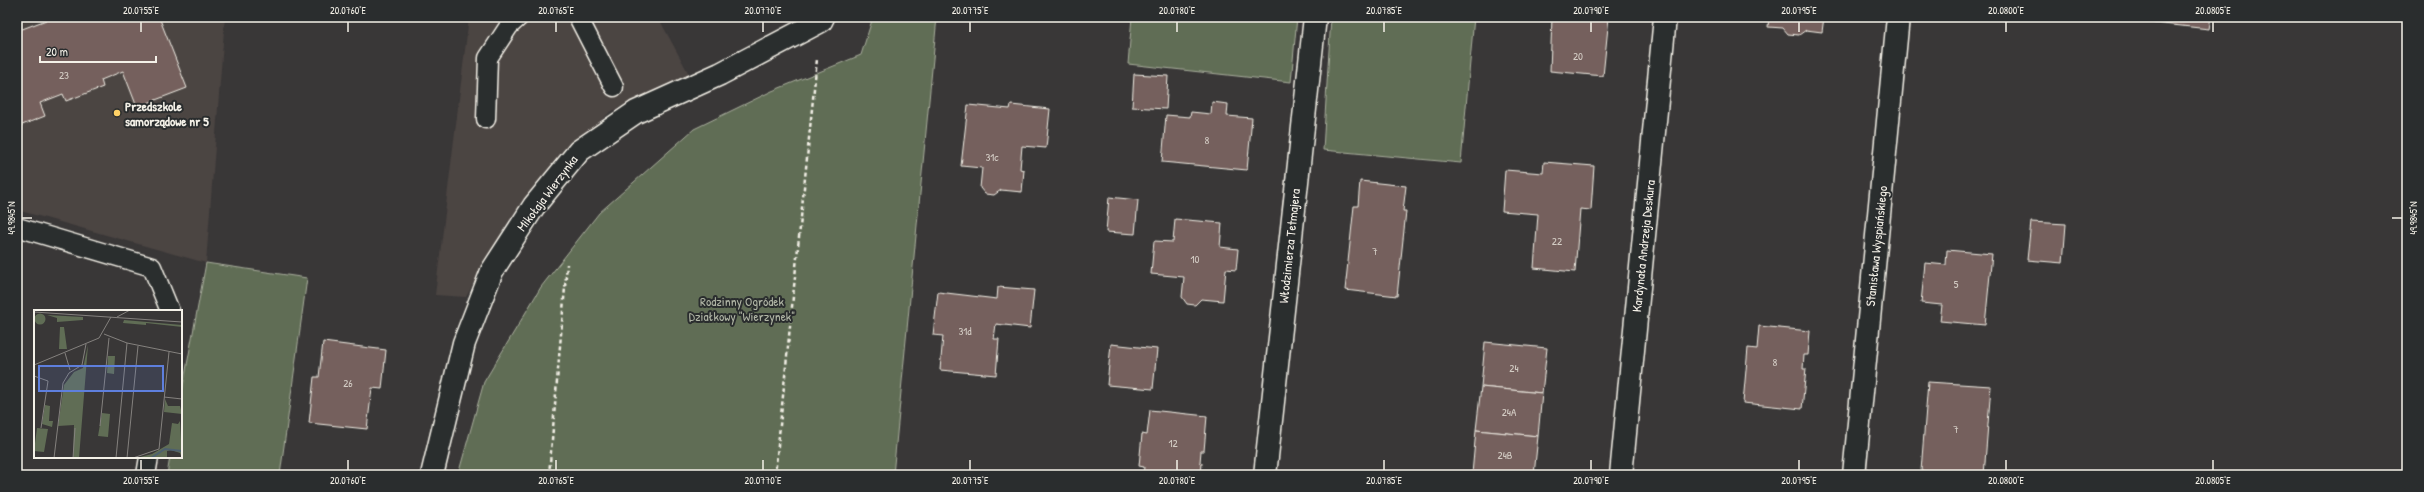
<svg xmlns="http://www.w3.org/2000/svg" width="2424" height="492" font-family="'Patrick Hand',sans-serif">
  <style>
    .built { fill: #4b4442 }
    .green { fill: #606d55; stroke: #aaaf9e }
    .building { fill: #74615d; stroke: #f4f1e8 }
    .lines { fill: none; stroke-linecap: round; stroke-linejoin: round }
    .lane-casing { stroke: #f4f1e8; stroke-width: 21 }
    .street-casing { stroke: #f4f1e8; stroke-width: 25 }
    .path { stroke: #f4f1e8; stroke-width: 2.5; stroke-dasharray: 4 3; stroke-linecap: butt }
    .lane { stroke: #2a2d2e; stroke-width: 18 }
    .street { stroke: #2a2d2e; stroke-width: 22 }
    .ticks { fill: none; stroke: #f4f1e8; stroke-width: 1.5 }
    .poi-dot { fill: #ffd166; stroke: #2a2d2e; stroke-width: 1.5 }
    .labels { text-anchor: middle; stroke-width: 4; stroke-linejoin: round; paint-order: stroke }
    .number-label { font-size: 11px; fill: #d4cdc5 }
    .poi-label { font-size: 13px; font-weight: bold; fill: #f4f1e8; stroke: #2a2d2e; text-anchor: start }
    .street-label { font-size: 13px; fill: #f4f1e8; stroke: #2a2d2e }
    .park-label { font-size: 13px; fill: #b1b6a6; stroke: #2a2d2e }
    .inset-river { fill: none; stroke: #4d6070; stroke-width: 2 }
    .inset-road { fill: none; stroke: #84817e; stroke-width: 1 }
    .view { fill: #5e7fdd; fill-opacity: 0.15; stroke: #5e7fdd; stroke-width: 2 }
    .inset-edge { fill: none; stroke: #f4f1e8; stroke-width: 2 }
    .neatline { fill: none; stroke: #f4f1e8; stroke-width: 1.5 }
    .ticks-label { font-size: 10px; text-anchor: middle; fill: #f4f1e8 }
  </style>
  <rect width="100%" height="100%" fill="#393737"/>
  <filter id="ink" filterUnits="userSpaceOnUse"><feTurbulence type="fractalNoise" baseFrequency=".025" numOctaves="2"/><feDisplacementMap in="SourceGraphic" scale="8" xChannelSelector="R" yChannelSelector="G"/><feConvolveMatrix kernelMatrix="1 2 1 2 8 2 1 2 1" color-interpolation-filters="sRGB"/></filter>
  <g filter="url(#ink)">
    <g class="built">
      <path d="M17,17H225L206,263L17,210Z"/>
      <path d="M469,17H658L690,76L610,112L558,163L508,222L466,297L435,295Z"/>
    </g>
    <g class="green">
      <path d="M873,17H937L893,475H458L484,382L541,287L599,213L694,129L772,91L861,55Z"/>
      <path d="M1132,17H1297L1291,82L1128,64Z"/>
      <path d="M1331,17H1474L1461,163L1323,150Z"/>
      <path d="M206,263L307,278L280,475H167L170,457H181V397Z"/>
    </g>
    <g class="building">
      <path d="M54,17H159L187,88L137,107L123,71L101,80L103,87L66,101L63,94L40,103L45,116L17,127V31Z"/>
      <path d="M1552,17H1609L1603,76L1550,71Z"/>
      <path d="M1769,17H1824L1822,32L1806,30L1799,35L1788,34L1783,28L1768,27Z"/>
      <path d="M2154,17H2211L2209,29L2154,23Z"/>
      <path d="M1134,74L1168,76L1166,109L1132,107Z"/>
      <path d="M1212,102L1228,104L1227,116L1252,118L1247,170L1162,162L1166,115L1190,117L1191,112L1211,114Z"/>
      <path d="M968,105L1010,109L1011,105L1050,109L1046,148L1022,146L1020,169L1024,170L1022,192L1001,190L994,195L985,194L980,188L982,168L961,166Z"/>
      <path d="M1544,162L1594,166L1591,210L1580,209L1575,272L1534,268L1538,214L1502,211L1505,170L1543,173Z"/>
      <path d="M1360,181L1406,186L1403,211H1406L1397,296L1345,290L1354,206H1358Z"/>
      <path d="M1109,197L1138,200L1135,234L1106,232Z"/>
      <path d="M1175,219L1222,223L1220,247L1238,249L1236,270L1226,269L1223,301L1201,299L1195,305L1187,304L1182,297L1184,277L1151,274L1154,241L1173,242Z"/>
      <path d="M2031,222L2066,224L2063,263L2027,260Z"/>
      <path d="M1947,250L1992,254L1985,325L1940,321L1942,305L1921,303L1925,263L1946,265Z"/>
      <path d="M998,287L1034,290L1030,328L996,324L994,339H999L996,375L940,370L943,336L933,335L938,292L997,299Z"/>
      <path d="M1759,326L1810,331L1808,355H1804L1803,369H1806L1802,409L1743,403L1748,348L1757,349Z"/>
      <path d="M323,342L386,350L382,389L372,388L367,429L309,423L314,377H319Z"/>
      <path d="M1485,342L1547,348L1542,393L1481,387Z"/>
      <path d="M1111,344L1157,349L1153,389L1107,385Z"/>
      <path d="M1928,382L1991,386L1984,475L1921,471Z"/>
      <path d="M1481,387L1542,393L1538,436L1476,430Z"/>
      <path d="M1150,410L1207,416L1204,451H1201L1200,462L1202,463L1201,475H1143L1144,467L1139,466L1142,434L1147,435Z"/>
      <path d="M1476,430L1538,436L1534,475L1472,474Z"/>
    </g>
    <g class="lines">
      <defs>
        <g id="lane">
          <path d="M578,17L614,87"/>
          <path d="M486,119L488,58L509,26L519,17"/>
          <path d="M17,227L152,267L170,311"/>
          <path d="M146,475L149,457"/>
        </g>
        <g id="street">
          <path d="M432,475L464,343L492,271L534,206L579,151L636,112L720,74L821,21L823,17"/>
          <path d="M1265,475L1315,17"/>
          <path d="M1621,475L1665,17"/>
          <path d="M1854,475L1898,17"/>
        </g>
      </defs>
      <use href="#lane" class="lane-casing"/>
      <use href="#street" class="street-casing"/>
      <g class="path">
        <path d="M549,475L567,264"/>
        <path d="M775,475L817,59"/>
      </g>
      <use href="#lane" class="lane"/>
      <use href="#street" class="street"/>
    </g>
  </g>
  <path class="ticks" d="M141,22V32M348,22V32M556,22V32M763,22V32M970,22V32M1177,22V32M1384,22V32M1591,22V32M1799,22V32M2006,22V32M2213,22V32M22,218H32M2392,218H2402M141,460V470M348,460V470M556,460V470M763,460V470M970,460V470M1177,460V470M1384,460V470M1591,460V470M1799,460V470M2006,460V470M2213,460V470"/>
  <circle class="poi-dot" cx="117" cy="113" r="4"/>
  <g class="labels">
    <g class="number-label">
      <text x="1578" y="60">20</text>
      <text x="64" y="79">23</text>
      <text x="1207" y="144">8</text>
      <text x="992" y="161">31c</text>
      <text x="1557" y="245">22</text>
      <text x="1375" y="255">7</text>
      <text x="1195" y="263">10</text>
      <text x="1956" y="288">5</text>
      <text x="965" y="335">31d</text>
      <text x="1775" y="366">8</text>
      <text x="1514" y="372">24</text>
      <text x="348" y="387">26</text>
      <text x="1509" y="416">24A</text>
      <text x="1956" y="433">7</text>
      <text x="1173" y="447">12</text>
      <text x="1505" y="459">24B</text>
    </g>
    <g class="poi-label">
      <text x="125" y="111">Przedszkole<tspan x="125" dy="15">samorządowe nr 5</tspan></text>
    </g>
    <g class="street-label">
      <text transform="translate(547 193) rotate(-53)" y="5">Mikołaja Wierzynka</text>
      <text transform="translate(1289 246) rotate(-84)" y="5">Włodzimierza Tetmajera</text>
      <text transform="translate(1643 246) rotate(-84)" y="5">Kardynała Andrzeja Deskura</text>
      <text transform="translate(1876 246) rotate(-84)" y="5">Stanisława Wyspiańskiego</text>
    </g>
    <g class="park-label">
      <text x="742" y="306">Rodzinny Ogródek<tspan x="742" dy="15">Działkowy "Wierzynek"</tspan></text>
    </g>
  </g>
  <g transform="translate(34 310)">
    <rect width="148" height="148" fill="#393737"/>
    <path d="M0.5 9a5.5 5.5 0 1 1 11 0a5.5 5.5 0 1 1-11 0ZM13,5L49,7V10L23,12V8ZM90,10L148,15V17L112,13V15L89,13ZM26,17H30L33,39H25ZM54,35L45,148H39L40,115L24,116L30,75L40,62L49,58ZM74,46H81L80,64L73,63ZM131,89L134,96H146L148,104L130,102ZM11,95L16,96L15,111H19L18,117L8,114ZM68,103L76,104L74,127L64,126ZM146,111L148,148L146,143L137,140L133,141V147L102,148L118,144L135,134L138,113L144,114ZM3,118L14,119L10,142L0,141Z" fill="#606d55"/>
    <path class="inset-river" d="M117,148L131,139L148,141"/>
    <path class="inset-road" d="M0,2L148,12M83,7L96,0M70,24L93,33L148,44M31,43L36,60M0,55L65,28L77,7M0,66L14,71L7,118M130,87L148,89M66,116L75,28M20,148L29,73L35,63L48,55L52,34M39,148L41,118M82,148L93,33M93,148L104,36M99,148L125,139L135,42"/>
    <path class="view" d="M5,56H129V81H5Z"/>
    <rect width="148" height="148" class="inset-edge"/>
  </g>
  <rect width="2424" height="492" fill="none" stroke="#2a2d2e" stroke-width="44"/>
  <path d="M40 56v6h116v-6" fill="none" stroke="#f4f1e8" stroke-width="2"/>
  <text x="46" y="56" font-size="12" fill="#f4f1e8" stroke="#2a2d2e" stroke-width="3" paint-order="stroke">20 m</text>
  <rect x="22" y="22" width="2380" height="448" class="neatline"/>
  <g class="ticks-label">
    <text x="141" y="14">20.0755°E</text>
    <text x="348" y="14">20.0760°E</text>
    <text x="556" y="14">20.0765°E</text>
    <text x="763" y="14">20.0770°E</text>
    <text x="970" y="14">20.0775°E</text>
    <text x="1177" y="14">20.0780°E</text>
    <text x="1384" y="14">20.0785°E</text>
    <text x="1591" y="14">20.0790°E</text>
    <text x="1799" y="14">20.0795°E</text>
    <text x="2006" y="14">20.0800°E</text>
    <text x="2213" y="14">20.0805°E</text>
    <text transform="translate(11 218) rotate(-90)" y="4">49.9845°N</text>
    <text transform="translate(2413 218) rotate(-90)" y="4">49.9845°N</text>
    <text x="141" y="484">20.0755°E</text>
    <text x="348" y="484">20.0760°E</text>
    <text x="556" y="484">20.0765°E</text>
    <text x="763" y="484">20.0770°E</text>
    <text x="970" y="484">20.0775°E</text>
    <text x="1177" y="484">20.0780°E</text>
    <text x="1384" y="484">20.0785°E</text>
    <text x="1591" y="484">20.0790°E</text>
    <text x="1799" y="484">20.0795°E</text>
    <text x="2006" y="484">20.0800°E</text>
    <text x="2213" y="484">20.0805°E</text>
  </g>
</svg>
